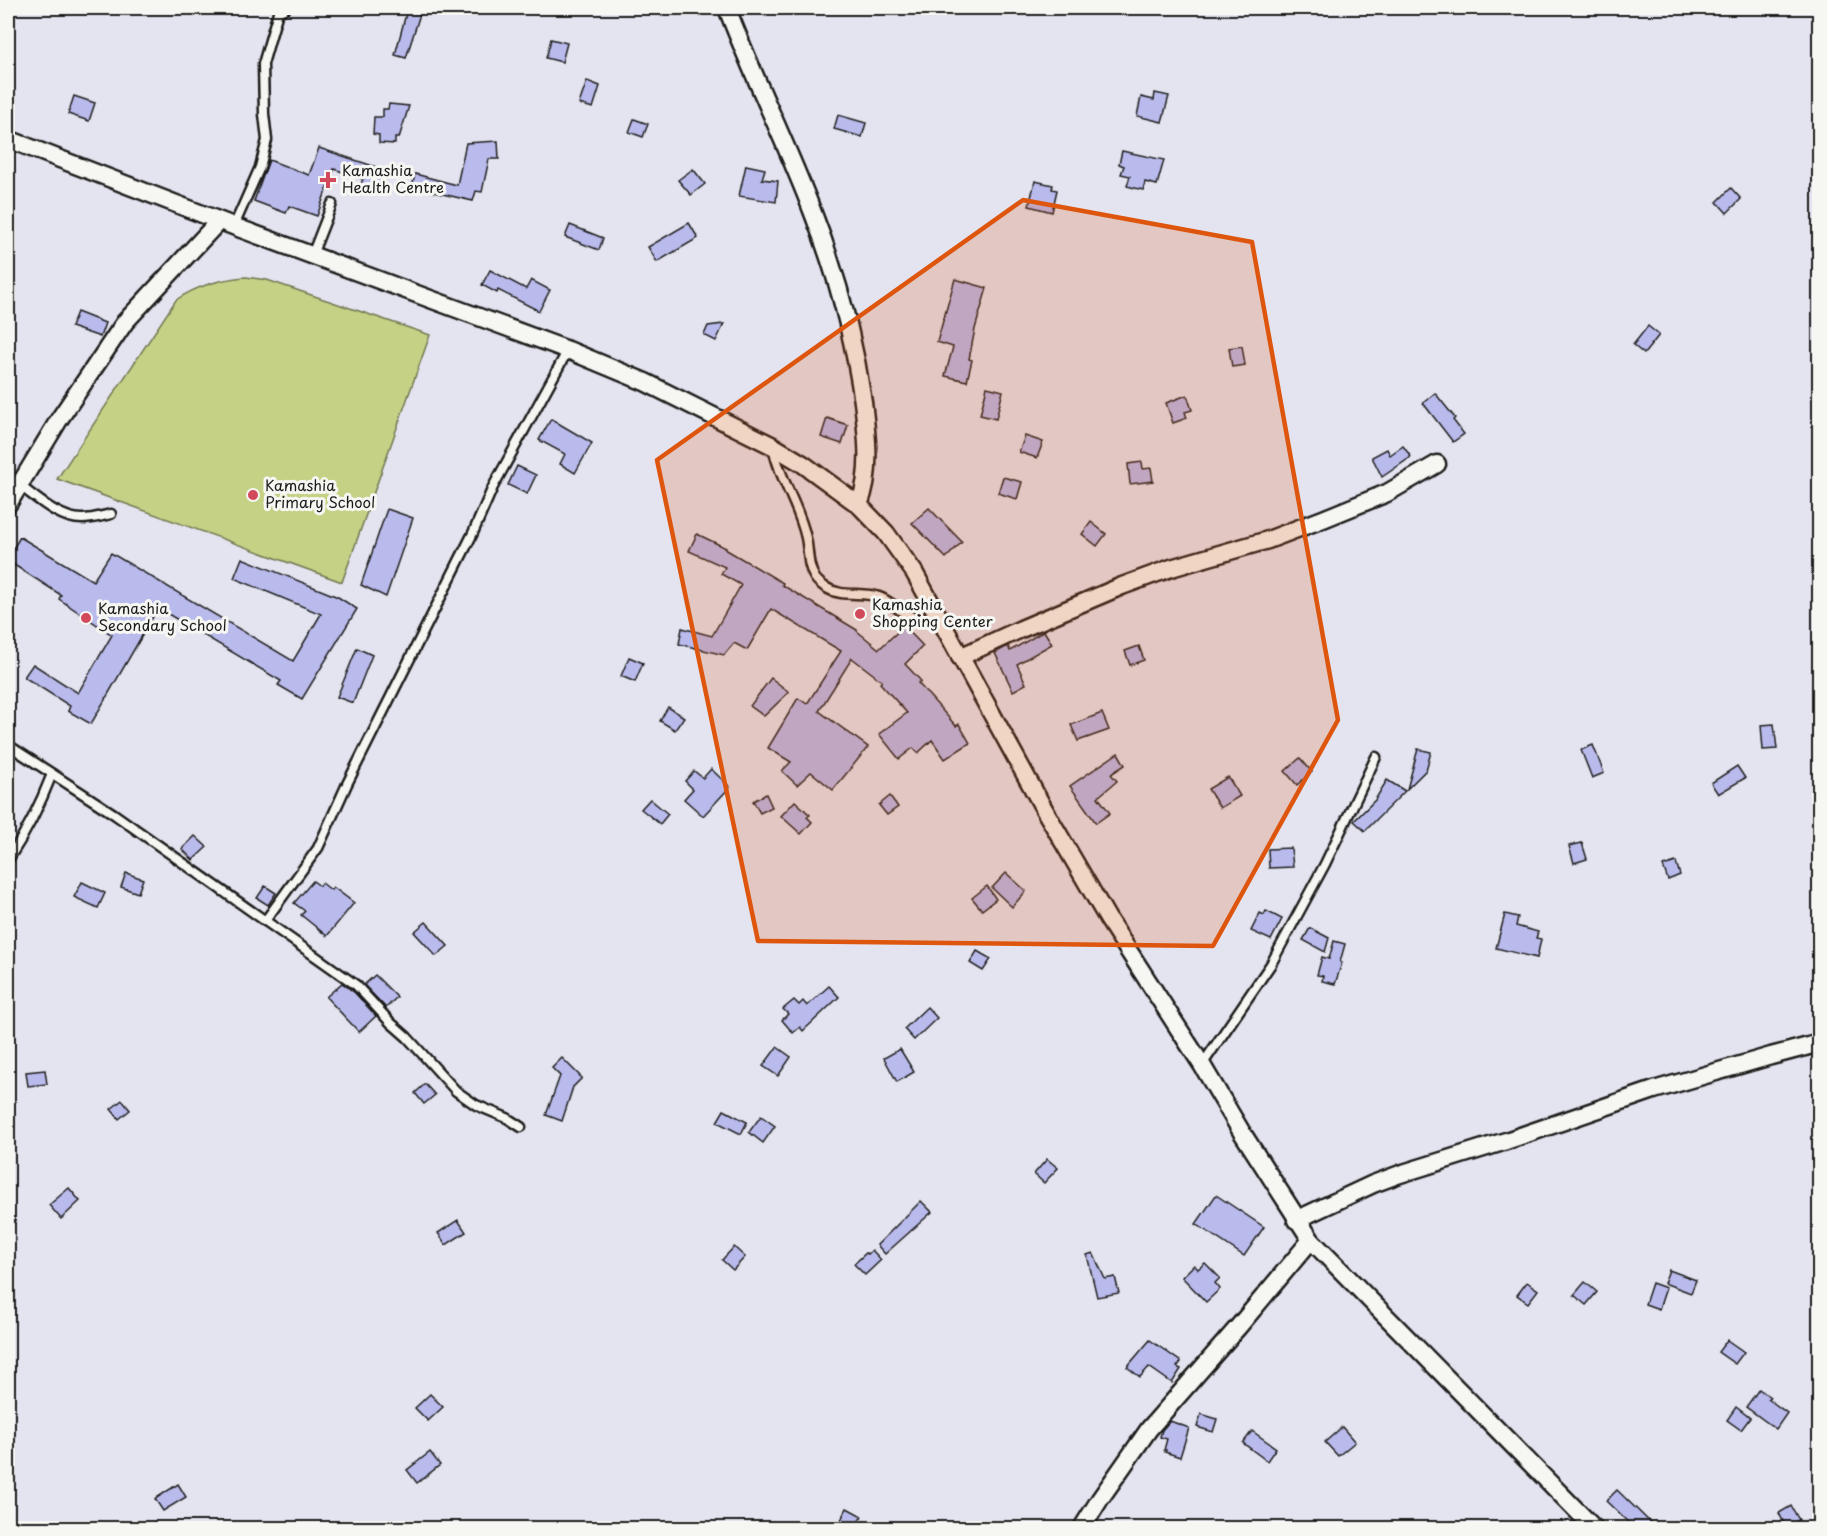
<svg xmlns="http://www.w3.org/2000/svg" width="1827" height="1536" font-family="'Playpen Sans',sans-serif">
  <style>
    .green { fill: #c5d185; stroke: #707650; stroke-width: 1.5 }
    .building { fill: #babbed; stroke: #1c1c1c; stroke-width: 1.5 }
    .lines { fill: none; stroke-linecap: round; stroke-linejoin: round }
    .lane-casing { stroke: #1c1c1c; stroke-width: 13 }
    .street-casing { stroke: #1c1c1c; stroke-width: 21 }
    .lane { stroke: #f6f6f2; stroke-width: 8 }
    .street { stroke: #f6f6f2; stroke-width: 16 }
    .marked { fill: #de560d; fill-opacity: 0.2; stroke: #de560d; stroke-width: 4.5; stroke-linejoin: round }
    .poi-dot { fill: #d1495b; stroke: #f6f6f2; stroke-width: 2 }
    .labels { text-anchor: middle; stroke-width: 6; stroke-linejoin: round; paint-order: stroke }
    .poi-label { font-size: 15px; fill: #1c1c1c; stroke: #f6f6f2; text-anchor: start }
  </style>
  <rect width="100%" height="100%" fill="#e4e4f0"/>
  <filter id="ink" filterUnits="userSpaceOnUse"><feTurbulence type="fractalNoise" baseFrequency=".0167" numOctaves="2"/><feDisplacementMap in="SourceGraphic" scale="12" xChannelSelector="R" yChannelSelector="G"/><feConvolveMatrix kernelMatrix="1 2 1 2 8 2 1 2 1" color-interpolation-filters="sRGB"/></filter>
  <g filter="url(#ink)">
    <path class="green" d="M246,277L267,280L430,335L342,582L57,479L176,300C198,285 220,279 246,277Z"/>
    <g class="building">
      <path d="M407,10L420,14L406,58L395,55Z"/>
      <path d="M551,39L567,43L562,62L546,58Z"/>
      <path d="M587,81L600,86L593,108L579,104Z"/>
      <path d="M1155,93L1169,96L1162,122L1137,116L1141,97L1154,100Z"/>
      <path d="M74,96L95,103L89,121L68,114Z"/>
      <path d="M389,104L409,106L399,138H395V144L379,143V135L373,134L374,117H383V109H388Z"/>
      <path d="M838,115L866,123L862,137L834,129Z"/>
      <path d="M634,119L648,124L643,137L629,132Z"/>
      <path d="M498,141L499,159H489L482,192L476,191L473,201L412,187L415,174L457,185L466,143Z"/>
      <path d="M319,148L388,171L383,185L376,183L373,193L359,188L363,179L334,169L317,216L289,206L286,213L254,201L269,160L309,175Z"/>
      <path d="M1122,151L1164,160L1157,185L1145,182L1143,190L1127,186L1130,176L1121,174L1124,166L1119,164Z"/>
      <path d="M746,165L765,169L762,179L778,181L776,202L739,196Z"/>
      <path d="M693,169L705,184L691,195L678,180Z"/>
      <path d="M1035,181L1053,185L1052,189L1057,190L1052,212L1029,206Z"/>
      <path d="M1731,188L1741,199L1727,213L1717,202Z"/>
      <path d="M689,223L698,238L657,262L648,247Z"/>
      <path d="M570,225L603,238L599,250L565,237Z"/>
      <path d="M490,270L526,289L531,280L550,290L539,311L498,290L497,293L482,285Z"/>
      <path d="M955,279L987,288L975,329L969,359L972,360L967,381L945,376L953,347L937,342Z"/>
      <path d="M77,312L105,323L100,337L71,327Z"/>
      <path d="M724,324L716,341L704,335L708,326Z"/>
      <path d="M1648,326L1659,335L1644,354L1633,345Z"/>
      <path d="M1242,346L1245,365L1232,367L1229,348Z"/>
      <path d="M987,387L1003,391L996,419L980,415Z"/>
      <path d="M1435,393L1455,418L1453,420L1464,434L1453,442L1423,403Z"/>
      <path d="M1187,395L1192,410L1185,412L1187,418L1173,423L1166,403Z"/>
      <path d="M827,418L848,425L842,444L821,437Z"/>
      <path d="M551,419L592,443L575,473L560,464L565,454L539,440Z"/>
      <path d="M1025,436L1043,442L1037,458L1019,452Z"/>
      <path d="M1403,446L1411,457L1382,477L1372,457L1387,449L1390,455Z"/>
      <path d="M1142,462L1143,469L1151,468L1153,481L1130,484L1128,464Z"/>
      <path d="M517,466L536,475L527,494L508,485Z"/>
      <path d="M1003,477L1022,482L1017,499L998,493Z"/>
      <path d="M929,508L962,542L946,558L912,523Z"/>
      <path d="M387,509L413,518L386,597L361,585Z"/>
      <path d="M1091,522L1106,534L1097,546L1082,534Z"/>
      <path d="M697,534L726,548L725,549L783,583L782,585L857,630V631L879,649L904,626L923,646L905,664L921,681L918,683L956,726L959,724L970,743L945,759L932,740L918,753L913,748L899,759L879,734L907,713L880,683L882,681L852,658L819,711L868,747L833,790L811,772L797,785L782,771L791,762L768,748L798,698L807,704L841,651L771,609L747,650L734,643L724,655L679,644L682,628L712,636L741,585L721,574L725,567L689,551Z"/>
      <path d="M20,537L93,581L111,553L293,661L321,614L234,578L242,558L338,597L357,609L302,699L278,685L281,681L158,608L91,724L68,711L70,706L24,677L33,664L78,693L112,635L59,599L61,595L8,561V557Z"/>
      <path d="M1044,631L1052,644L1017,664L1026,684L1013,691L995,653L1008,646L1010,651Z"/>
      <path d="M1139,646L1144,660L1130,665L1125,651Z"/>
      <path d="M357,648L372,655L353,703L337,697Z"/>
      <path d="M629,657L643,663L635,682L621,676Z"/>
      <path d="M771,678L789,692L764,716L750,706Z"/>
      <path d="M668,707L684,717L675,730L660,721Z"/>
      <path d="M1102,713L1109,730L1078,741L1071,725Z"/>
      <path d="M1774,724L1777,749L1763,750L1761,725Z"/>
      <path d="M1593,745L1604,773L1592,778L1581,750Z"/>
      <path d="M1418,749L1431,752L1426,770L1407,789Z"/>
      <path d="M1118,753L1125,765L1111,774L1117,781L1098,797L1110,813L1096,823L1070,786Z"/>
      <path d="M1300,758L1312,772L1297,785L1285,771Z"/>
      <path d="M1737,766L1745,778L1718,794L1711,783Z"/>
      <path d="M711,769L730,787L703,816L684,799L693,789L685,781L694,771L703,778Z"/>
      <path d="M1228,777L1240,796L1220,808L1208,789Z"/>
      <path d="M1387,780L1405,791L1365,831L1354,821L1375,800Z"/>
      <path d="M766,794L772,807L760,813L753,801Z"/>
      <path d="M890,796L898,807L887,815L879,805Z"/>
      <path d="M650,799L668,814L660,824L641,809Z"/>
      <path d="M795,801L810,815L807,817L812,822L801,834L781,816Z"/>
      <path d="M195,836L207,847L193,860L182,849Z"/>
      <path d="M1582,843L1587,859L1574,863L1569,846Z"/>
      <path d="M1291,848L1293,867L1269,868L1268,849Z"/>
      <path d="M1676,862L1680,875L1668,880L1663,866Z"/>
      <path d="M126,873L143,879L138,893L121,887Z"/>
      <path d="M1006,873L1026,891L1012,907L992,888Z"/>
      <path d="M313,881L320,886L322,883L331,890L333,887L354,903L327,936L301,915L305,911L294,903Z"/>
      <path d="M82,882L105,893L98,908L74,897Z"/>
      <path d="M265,886L276,893L268,905L257,898Z"/>
      <path d="M987,886L996,899L982,910L972,898Z"/>
      <path d="M1266,911L1282,919L1271,940L1251,931L1260,913L1264,915Z"/>
      <path d="M1505,914L1518,917L1516,926L1538,932L1536,938L1541,939L1537,958L1496,948Z"/>
      <path d="M426,922L448,946L436,956L414,932Z"/>
      <path d="M1310,928L1329,938L1325,952L1303,940Z"/>
      <path d="M1334,941L1345,944L1340,962L1342,963L1335,984L1322,981L1323,976L1317,975L1322,957L1329,959Z"/>
      <path d="M977,951L991,959L983,971L970,963Z"/>
      <path d="M375,975L397,997L386,1008L364,985Z"/>
      <path d="M342,983L355,993L376,1016L359,1032L326,997Z"/>
      <path d="M829,986L839,997L803,1031L800,1027L793,1033L782,1020L788,1014L783,1009L794,1000L799,1005L803,1001L807,1006Z"/>
      <path d="M927,1007L937,1018L914,1040L904,1029Z"/>
      <path d="M777,1047L791,1057L778,1076L763,1066Z"/>
      <path d="M900,1049L914,1072L897,1082L884,1058Z"/>
      <path d="M562,1058L582,1078L573,1087L562,1121L546,1115L560,1076L552,1068Z"/>
      <path d="M45,1070L47,1084L28,1086L26,1072Z"/>
      <path d="M425,1084L435,1095L424,1104L415,1093Z"/>
      <path d="M122,1100L130,1110L119,1119L111,1109Z"/>
      <path d="M724,1110L747,1122L741,1134L717,1122Z"/>
      <path d="M761,1116L775,1126L763,1143L749,1132Z"/>
      <path d="M1047,1159L1058,1168L1044,1183L1034,1174Z"/>
      <path d="M69,1188L80,1201L61,1219L49,1205Z"/>
      <path d="M1216,1195L1264,1227L1244,1256L1196,1224Z"/>
      <path d="M921,1201L932,1212L885,1254L877,1245Z"/>
      <path d="M458,1220L466,1232L446,1245L438,1233Z"/>
      <path d="M734,1247L745,1257L733,1270L722,1260Z"/>
      <path d="M872,1250L881,1260L865,1275L854,1264L866,1253L868,1254Z"/>
      <path d="M1093,1253L1105,1279L1115,1277L1119,1293L1097,1297L1087,1255Z"/>
      <path d="M1205,1263L1220,1278L1215,1283L1220,1289L1206,1302L1182,1277L1194,1265L1198,1269Z"/>
      <path d="M1669,1270L1696,1280L1691,1293L1664,1283Z"/>
      <path d="M1527,1282L1538,1290L1528,1303L1517,1295Z"/>
      <path d="M1585,1282L1597,1292L1586,1305L1574,1295Z"/>
      <path d="M1652,1283L1666,1288L1659,1309L1645,1304Z"/>
      <path d="M1150,1340L1181,1362L1177,1367L1181,1369L1172,1383L1149,1367L1140,1377L1127,1367Z"/>
      <path d="M1727,1340L1744,1352L1735,1364L1718,1352Z"/>
      <path d="M1759,1389L1770,1397L1768,1399L1787,1413L1776,1429L1746,1407Z"/>
      <path d="M430,1394L443,1407L428,1421L415,1408Z"/>
      <path d="M1736,1407L1750,1418L1741,1430L1727,1420Z"/>
      <path d="M1201,1414L1217,1419L1213,1432L1197,1427Z"/>
      <path d="M1170,1421L1189,1428L1180,1457L1165,1452L1166,1450H1164L1167,1439L1160,1437L1162,1430Z"/>
      <path d="M1342,1427L1355,1442L1338,1456L1325,1442Z"/>
      <path d="M1252,1431L1276,1448L1267,1461L1243,1443Z"/>
      <path d="M430,1452L440,1465L417,1483L407,1470Z"/>
      <path d="M178,1484L186,1497L163,1511L155,1499Z"/>
      <path d="M1617,1490L1656,1528H1634L1606,1501Z"/>
      <path d="M1791,1506L1799,1520L1786,1527L1779,1513Z"/>
      <path d="M847,1508L862,1516L854,1528H851L840,1522Z"/>
    </g>
    <g class="lines">
      <defs>
        <g id="lane">
          <path d="M234,226L260,167L267,140L264,114L263,64L278,12L286,8"/>
          <path d="M312,255L332,204"/>
          <path d="M773,446C779,479 799,505 806,538C809,551 807,566 815,578C817,581 822,585 825,587C841,598 862,591 879,597C893,602 904,617 920,619C925,619 933,618 938,617"/>
          <path d="M19,485C37,498 59,519 82,519C92,519 102,516 111,514"/>
          <path d="M8,745L114,814L356,985L391,1023L407,1037L456,1091L476,1105L507,1118L521,1127"/>
          <path d="M8,860C26,833 40,805 52,774"/>
          <path d="M265,921L318,848L347,784L473,533L493,487L568,350"/>
          <path d="M1202,1065L1271,964L1325,864L1376,757"/>
        </g>
        <g id="street">
          <path d="M727,8C753,77 787,144 813,213C836,272 854,339 863,402C867,434 872,474 859,505"/>
          <path d="M8,139L241,229L568,350L645,382L773,446L803,464L859,505L886,533L914,572L1044,809L1108,919L1202,1065L1241,1131L1311,1240L1594,1528"/>
          <path d="M8,504L60,418L125,322L219,221"/>
          <path d="M960,657L1021,629L1122,586L1171,568L1268,540L1323,519L1387,493L1437,464"/>
          <path d="M1296,1220L1373,1184L1400,1174L1506,1141L1654,1090L1771,1056L1820,1043"/>
          <path d="M1082,1528L1100,1499L1149,1429L1239,1326L1311,1240"/>
        </g>
      </defs>
      <use href="#lane" class="lane-casing"/>
      <use href="#street" class="street-casing"/>
      <use href="#lane" class="lane"/>
      <use href="#street" class="street"/>
    </g>
  </g>
  <path class="marked" d="M1023,200L1252,242L1338,720L1213,946L758,941L657,460Z"/>
  <g class="poi-dot">
    <path d="M325 171h6v6h6v6h-6v6h-6v-6h-6v-6h6z"/>
    <circle cx="253" cy="495" r="6"/>
    <circle cx="860" cy="614" r="6"/>
    <circle cx="86" cy="618" r="6"/>
  </g>
  <g class="labels">
    <g class="poi-label">
      <text x="342" y="176">Kamashia<tspan x="342" dy="17">Health Centre</tspan></text>
      <text x="265" y="491">Kamashia<tspan x="265" dy="17">Primary School</tspan></text>
      <text x="872" y="610">Kamashia<tspan x="872" dy="17">Shopping Center</tspan></text>
      <text x="98" y="614">Kamashia<tspan x="98" dy="17">Secondary School</tspan></text>
    </g>
  </g>
  <rect width="1827" height="1536" fill="none" stroke="#f6f6f2" stroke-width="30"/>
  <rect x="15" y="15" width="1797" height="1506" fill="none" stroke="#1c1c1c" stroke-width="2" filter="url(#ink)"/>
</svg>
